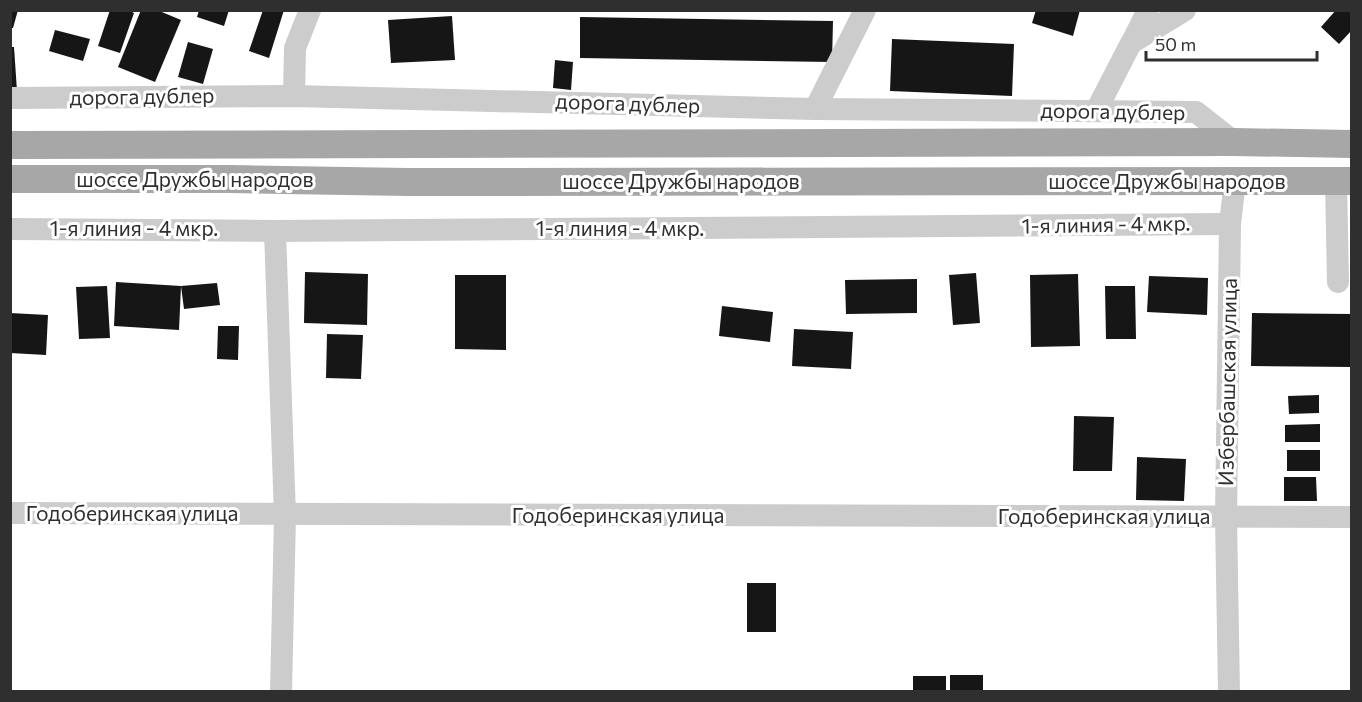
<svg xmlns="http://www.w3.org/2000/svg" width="1362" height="702" font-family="Commissioner,sans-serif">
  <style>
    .building { fill: #161616 }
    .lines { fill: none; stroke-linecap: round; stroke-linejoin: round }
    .minor { stroke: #ccc; stroke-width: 22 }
    .major { stroke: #a7a7a7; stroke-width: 28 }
    .labels { text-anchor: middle; stroke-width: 6; stroke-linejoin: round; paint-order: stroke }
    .street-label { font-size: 21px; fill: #2f2f2f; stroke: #fff }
  </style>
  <rect width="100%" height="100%" fill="#fff"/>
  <g class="building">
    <path d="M10,10H18L13,28H10Z"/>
    <path d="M110,10H128L134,13L120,53L98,46Z"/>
    <path d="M141,10H157L181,20L155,82L118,67Z"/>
    <path d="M199,10H229L224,26L197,17Z"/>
    <path d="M263,10H284L269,58L249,51Z"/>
    <path d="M1036,10H1080L1073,36L1032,23Z"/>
    <path d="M1336,10H1352V30L1339,44L1321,27Z"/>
    <path d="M452,16L455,60L391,63L388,20Z"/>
    <path d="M580,17L833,21L832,62L580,58Z"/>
    <path d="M55,30L90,39L83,61L49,51Z"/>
    <path d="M892,39L1014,44L1012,96L890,91Z"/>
    <path d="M188,42L213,49L203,84L178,77Z"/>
    <path d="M10,47H14L17,91H10Z"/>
    <path d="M555,60L573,62L571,90L553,88Z"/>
    <path d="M305,272L368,274L367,325L304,323Z"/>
    <path d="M976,273L980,323L953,325L949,275Z"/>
    <path d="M1078,274L1080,346L1031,347L1030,275Z"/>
    <path d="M455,275H506V350L455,349Z"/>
    <path d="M1149,276L1208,278L1207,315L1147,312Z"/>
    <path d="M917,279V313L846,314L845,280Z"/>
    <path d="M116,282L181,286L217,283L220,305L184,309L181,286L179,330L114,326Z"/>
    <path d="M107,286L110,338L79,339L76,287Z"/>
    <path d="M1105,286H1135L1136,339H1106Z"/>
    <path d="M722,306L773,312L770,342L719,336Z"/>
    <path d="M10,313L48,315L46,355L10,353Z"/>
    <path d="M1252,313L1352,314V367L1251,366Z"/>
    <path d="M218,326H239L238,360L217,359Z"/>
    <path d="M794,329L853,332L851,369L792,366Z"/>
    <path d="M327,334L363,335L361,379L326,378Z"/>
    <path d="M1319,395V413L1289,414L1288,396Z"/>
    <path d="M1074,416L1114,417L1112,471H1073Z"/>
    <path d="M1320,424V442H1285V425Z"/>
    <rect x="1287" y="450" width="33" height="21"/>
    <path d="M1137,457L1186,459L1184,501L1136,500Z"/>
    <path d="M1284,477H1316L1317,501H1284Z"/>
    <rect x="747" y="583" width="29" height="49"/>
    <rect x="950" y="675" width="33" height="17"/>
    <rect x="913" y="676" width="33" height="16"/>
  </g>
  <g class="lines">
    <g class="minor">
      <path d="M1132,42L1148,10"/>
      <path d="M294,96L295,48L310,10"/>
      <path d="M10,98L294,96L815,109L1196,112L1234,142"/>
      <path d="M815,109L865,10"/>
      <path d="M1096,111L1131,43L1185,10"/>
      <path d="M1336,181L1338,282"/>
      <path d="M10,229L275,231L1230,224"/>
      <path d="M275,231L285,516L281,692"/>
      <path d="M10,513L1352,517"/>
      <path d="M1229,692L1226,517L1230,224L1235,181"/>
    </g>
    <g class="major">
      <path d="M10,145L1234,142L1352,144"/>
      <path d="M10,179H231L408,182L1352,181"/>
    </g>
  </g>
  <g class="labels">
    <g class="street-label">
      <text transform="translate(142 97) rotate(-1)" y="7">дорога дублер</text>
      <text transform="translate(628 104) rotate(2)" y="7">дорога дублер</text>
      <text transform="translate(1113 112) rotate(1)" y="7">дорога дублер</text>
      <text x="195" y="187">шоссе Дружбы народов</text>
      <text x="681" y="189">шоссе Дружбы народов</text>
      <text x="1167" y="189">шоссе Дружбы народов</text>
      <text transform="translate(1106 225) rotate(-1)" y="7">1-я линия - 4 мкр.</text>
      <text x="134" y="236">1-я линия - 4 мкр.</text>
      <text x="620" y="236">1-я линия - 4 мкр.</text>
      <text transform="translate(1228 382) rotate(-89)" y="7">Избербашская улица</text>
      <text x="132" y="521">Годоберинская улица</text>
      <text x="618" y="523">Годоберинская улица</text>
      <text x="1104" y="524">Годоберинская улица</text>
    </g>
  </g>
  <rect width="1362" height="702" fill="none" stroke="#2f2f2f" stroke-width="24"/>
  <path d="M1146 51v9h171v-9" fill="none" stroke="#2f2f2f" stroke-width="3"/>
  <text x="1155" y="51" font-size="18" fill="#2f2f2f" stroke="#ffffff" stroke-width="4.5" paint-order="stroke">50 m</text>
</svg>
